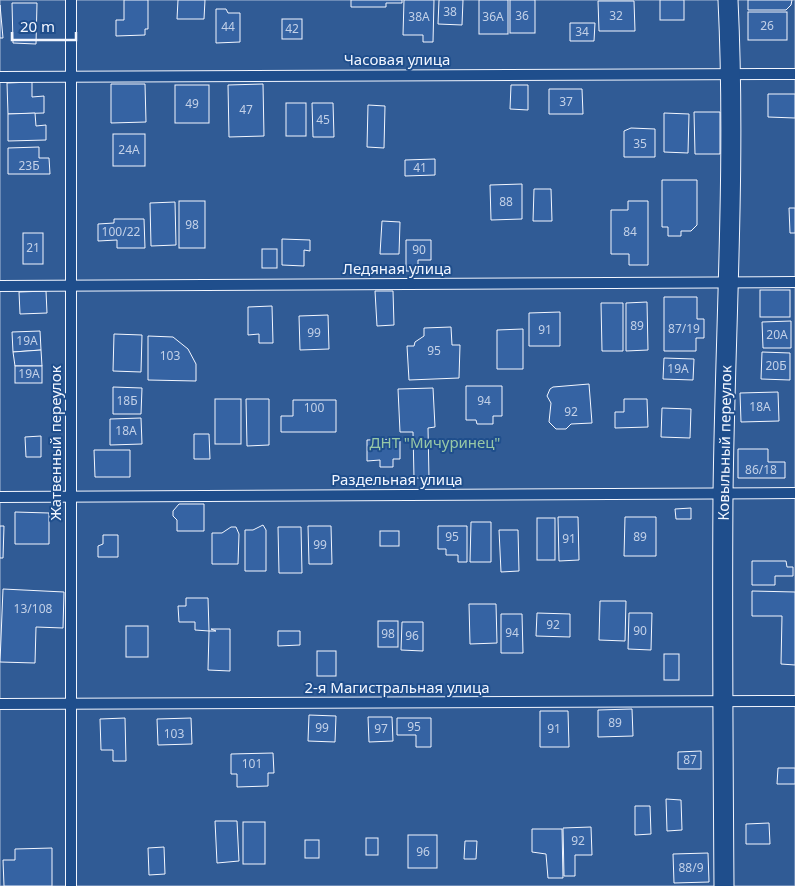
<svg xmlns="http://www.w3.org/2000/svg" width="795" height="886" font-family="'Noto Sans',sans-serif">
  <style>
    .built { fill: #305b95; stroke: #a8bbd7 }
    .building { fill: #3563a3; stroke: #f2f6ff }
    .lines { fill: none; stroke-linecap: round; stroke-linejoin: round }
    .service-casing { stroke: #f2f6ff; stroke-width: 12 }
    .minor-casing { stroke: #f2f6ff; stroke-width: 21 }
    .service { stroke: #1f4e8c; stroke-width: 10 }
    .minor { stroke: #1f4e8c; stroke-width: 19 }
    .labels { text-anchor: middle; stroke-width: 4; stroke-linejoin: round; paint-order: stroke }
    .number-label { font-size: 12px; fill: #c3d1e8 }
    .street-label { font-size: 15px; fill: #f2f6ff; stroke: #1f4e8c }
    .park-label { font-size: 15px; fill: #97c8a6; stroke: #1f4e8c }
  </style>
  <rect width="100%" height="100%" fill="#1f4e8c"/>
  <rect class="built" x="0" y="0" width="795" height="886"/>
  <g class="building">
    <path d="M124,0H148V29H145V35L116,36V20H124Z"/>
    <path d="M178,0H205L204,19H177Z"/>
    <path d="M351,0H402V3H386V7H351Z"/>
    <path d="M404,0H434L433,42H423V35H403Z"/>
    <path d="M439,0H463L462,25L438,24Z"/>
    <rect x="479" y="0" width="29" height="34"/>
    <rect x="510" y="0" width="25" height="33"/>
    <rect x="660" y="0" width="24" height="20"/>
    <path d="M748,0H792L791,5L786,10H748Z"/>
    <path d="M598,1H634L635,31H599Z"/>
    <path d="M12,3H37L36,44L13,43Z"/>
    <path d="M0,5L3,38H0Z"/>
    <path d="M216,9H226L228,13H240V42L216,43Z"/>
    <rect x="748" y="12" width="39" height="28"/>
    <rect x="282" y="19" width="20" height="20"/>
    <path d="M570,23H595L594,41H570Z"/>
    <path d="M32,82V97L44,96V113L8,114L7,83Z"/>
    <path d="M111,84H145L146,122L111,123Z"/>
    <path d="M263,84L264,136L229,137L228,85Z"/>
    <rect x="175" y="85" width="34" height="38"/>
    <path d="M511,85H528V110L510,109Z"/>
    <path d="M549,89H582L583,114H549Z"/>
    <path d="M768,94H795V118L768,117Z"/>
    <rect x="286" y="103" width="20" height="33"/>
    <path d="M312,103H333L334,137H313Z"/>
    <path d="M368,105L385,106L384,148L367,147Z"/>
    <path d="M694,112H720V154H695Z"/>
    <path d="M35,113L36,126L46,125V140L8,141V114Z"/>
    <path d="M664,113L689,114L688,153L664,152Z"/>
    <path d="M631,128L655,129V157H624V131Z"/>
    <rect x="113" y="134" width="32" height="32"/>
    <path d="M39,147V158H49L50,174H8V148Z"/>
    <path d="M435,159V175L405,176V160Z"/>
    <path d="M662,180H697V225L691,231H681V236H668V227H662Z"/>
    <path d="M522,184V219L491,220L490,185Z"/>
    <path d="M534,189H551L552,221H533Z"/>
    <rect x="179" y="201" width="26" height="47"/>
    <path d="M628,201H648V265H629V254H611V210H628Z"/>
    <path d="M175,202L176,245L151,246L150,203Z"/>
    <path d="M789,208H795V233H790Z"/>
    <path d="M114,219H144L145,248H117V240L98,241V224L114,223Z"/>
    <path d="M382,221L400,222L399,254H380Z"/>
    <rect x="23" y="233" width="20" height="31"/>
    <path d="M282,239L310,240V251L304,250V266L282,265Z"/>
    <path d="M406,240H431V260H418V271H406Z"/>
    <rect x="262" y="249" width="15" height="19"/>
    <rect x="760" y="290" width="30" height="27"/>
    <path d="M46,291L47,313L20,314L19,292Z"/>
    <path d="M375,291H393L394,325L377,326Z"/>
    <path d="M664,297H697V319H704V338H696V351H664Z"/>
    <path d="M647,302L648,350L626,351V303Z"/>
    <path d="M601,303H623V351H602Z"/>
    <path d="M272,306L273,343H259V334L248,335V307Z"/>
    <path d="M560,312V346H529V313Z"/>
    <path d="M328,315L329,349L300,350L299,316Z"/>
    <path d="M791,321V348H763L762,322Z"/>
    <path d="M451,327L452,345H460L459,378L409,380L407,346H414L415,342L424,336V328Z"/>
    <path d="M523,329V369H497V330Z"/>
    <path d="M40,331L41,350L13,352L12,332Z"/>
    <path d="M114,334L142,335L141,372L113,371Z"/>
    <path d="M148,336L173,337L188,349L196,364V381L148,380Z"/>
    <path d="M41,350L42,366H15L13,352Z"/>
    <path d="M762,352L790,353V380L761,379Z"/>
    <path d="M664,358L694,359L693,380L663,379Z"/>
    <rect x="15" y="366" width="27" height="17"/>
    <path d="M589,384L592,423L571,424L566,429H556L549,422L551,403L547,396L550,389L553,387Z"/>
    <path d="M466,386H502V416H493V424H477L476,420H466Z"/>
    <path d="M113,387L142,388L141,414H113Z"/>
    <path d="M433,388L435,427L428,428L429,478H414L413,432H400L398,389Z"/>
    <path d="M778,392L779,421L741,422L740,393Z"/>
    <rect x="215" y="399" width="26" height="45"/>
    <path d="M246,399H269V445L247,446Z"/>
    <path d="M624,399H647L648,427L615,428V412H624Z"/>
    <path d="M293,400H336V432H281V416H293Z"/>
    <path d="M662,408L691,409L690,438L661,437Z"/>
    <path d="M141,418L142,444L110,445V419Z"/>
    <path d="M194,434H209L210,459H194Z"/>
    <path d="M41,436V457H26L25,437Z"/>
    <path d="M400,439V459H393V467H380V460L367,461V440Z"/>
    <path d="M738,449H768V462H785V478H738Z"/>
    <path d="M94,450H130V477H95Z"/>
    <path d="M179,504H204V531H177V520L173,516V511Z"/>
    <path d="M691,508V519H676L675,509Z"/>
    <path d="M15,512L49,513V544H15Z"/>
    <path d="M558,517H578L579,560L559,561Z"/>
    <path d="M625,517H656V556H624Z"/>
    <rect x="537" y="518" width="18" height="42"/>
    <path d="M471,522H491V562H470Z"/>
    <path d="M263,525L266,530V571H245V530H253Z"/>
    <path d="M0,526H4L3,558H0Z"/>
    <path d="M308,526H331L332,564H309Z"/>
    <path d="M438,526H467V562H458V555H446V549H438Z"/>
    <path d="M231,527H236L239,534L238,564H212V533H222Z"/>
    <path d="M278,527H301L302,573H279Z"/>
    <path d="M499,530H518L519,571L501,572Z"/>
    <rect x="380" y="531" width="19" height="15"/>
    <path d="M103,535H118V557H98V546L103,544Z"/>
    <path d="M752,561H786L787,567H793V576H775V585H752Z"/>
    <path d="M3,589L64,592L63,628L36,627L35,663L0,662Z"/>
    <path d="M752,591L795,592V665L781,664L782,616H752Z"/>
    <path d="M186,598H208L209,631L195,630V622H179L178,606H186Z"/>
    <path d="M600,601H626L625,641L599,640Z"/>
    <path d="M469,604H496L497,643L470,644Z"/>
    <path d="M537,613L570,614V637L536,636Z"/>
    <path d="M629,613H652L651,650L628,649Z"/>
    <path d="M501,614H522L523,653H501Z"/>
    <rect x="378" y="621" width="20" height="26"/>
    <path d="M402,622H423V651L401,650Z"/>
    <rect x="126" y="626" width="22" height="31"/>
    <path d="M211,629H230V671L208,670L209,631H216Z"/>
    <path d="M278,631H300V645L278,646Z"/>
    <rect x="317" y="651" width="19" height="25"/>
    <rect x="664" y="654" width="15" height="26"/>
    <path d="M632,709L633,736L598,737V710Z"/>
    <path d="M540,711H568L569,747H540Z"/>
    <path d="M309,715L336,716L335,742L308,741Z"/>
    <path d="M368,717H392L393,741L369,742Z"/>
    <path d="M125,718L126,761H113V750H101L100,719Z"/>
    <path d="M191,718L192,744L158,745L157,719Z"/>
    <path d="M397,718H431V747H416V735H397Z"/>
    <path d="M701,751V769H678V752Z"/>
    <path d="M273,753L274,773H268V786L237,787V774H231V754Z"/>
    <path d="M778,768H795V784H777Z"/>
    <path d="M666,799L681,800L682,830L667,831Z"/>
    <path d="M635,806H650L651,834L635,835Z"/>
    <path d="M215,821H237L239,861L217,863Z"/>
    <rect x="243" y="822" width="22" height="42"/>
    <path d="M769,823L770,844H746V824Z"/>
    <path d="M591,827L592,855H575V876H564L563,828Z"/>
    <path d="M532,829H562L563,878H548L546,854L532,852Z"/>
    <rect x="408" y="835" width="29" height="33"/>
    <rect x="366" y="838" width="12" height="17"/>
    <rect x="305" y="840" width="14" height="18"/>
    <path d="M465,841H477L476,859H464Z"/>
    <path d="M164,847L165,874L149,875L148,848Z"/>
    <path d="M52,848V886H4L3,860H15V849Z"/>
    <path d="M708,853L709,882L674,883L673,854Z"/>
  </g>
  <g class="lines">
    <defs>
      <g id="service">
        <path d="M71,0V886"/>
        <path d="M0,77L795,74"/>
        <path d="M0,286L795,282"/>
        <path d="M0,497L795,493"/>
        <path d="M0,704L795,701"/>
      </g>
      <path id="minor" d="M724,886C723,755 722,625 723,494C725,329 736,165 728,0"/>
    </defs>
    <use href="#service" class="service-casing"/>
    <use href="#minor" class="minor-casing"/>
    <use href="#service" class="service"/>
    <use href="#minor" class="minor"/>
  </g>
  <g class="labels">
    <g class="number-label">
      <text x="450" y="16">38</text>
      <text x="522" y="20">36</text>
      <text x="616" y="20">32</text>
      <text x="419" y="21">38А</text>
      <text x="493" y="21">36А</text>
      <text x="767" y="30">26</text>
      <text x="228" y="31">44</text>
      <text x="292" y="33">42</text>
      <text x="582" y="36">34</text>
      <text x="566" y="106">37</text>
      <text x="192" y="108">49</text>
      <text x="246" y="114">47</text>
      <text x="323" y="124">45</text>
      <text x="640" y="148">35</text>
      <text x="129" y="154">24А</text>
      <text x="29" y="170">23Б</text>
      <text x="420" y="172">41</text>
      <text x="506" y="206">88</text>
      <text x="192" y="229">98</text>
      <text x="121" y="236">100/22</text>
      <text x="630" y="236">84</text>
      <text x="33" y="252">21</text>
      <text x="419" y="254">90</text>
      <text x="637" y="330">89</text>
      <text x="684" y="333">87/19</text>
      <text x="545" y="334">91</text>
      <text x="314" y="337">99</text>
      <text x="777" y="339">20А</text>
      <text x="27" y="345">19А</text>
      <text x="434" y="355">95</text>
      <text x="170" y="360">103</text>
      <text x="776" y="370">20Б</text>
      <text x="678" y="373">19А</text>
      <text x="29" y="378">19А</text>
      <text x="127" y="405">18Б</text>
      <text x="484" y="405">94</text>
      <text x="760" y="411">18А</text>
      <text x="314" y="412">100</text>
      <text x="571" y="416">92</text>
      <text x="126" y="435">18А</text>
      <text x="761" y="474">86/18</text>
      <text x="452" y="541">95</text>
      <text x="640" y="541">89</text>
      <text x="569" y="543">91</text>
      <text x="320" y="549">99</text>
      <text x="33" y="613">13/108</text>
      <text x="553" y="629">92</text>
      <text x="640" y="635">90</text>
      <text x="512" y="637">94</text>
      <text x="388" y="638">98</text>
      <text x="412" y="640">96</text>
      <text x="615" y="727">89</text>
      <text x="414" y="731">95</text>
      <text x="322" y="732">99</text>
      <text x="381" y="733">97</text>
      <text x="554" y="733">91</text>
      <text x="174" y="738">103</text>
      <text x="690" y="764">87</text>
      <text x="252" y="768">101</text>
      <text x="578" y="845">92</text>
      <text x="423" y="856">96</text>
      <text x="691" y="872">88/9</text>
    </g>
    <g class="street-label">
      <text x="397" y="65">Часовая улица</text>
      <text x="397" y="274">Ледяная улица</text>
      <text transform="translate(56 443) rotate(-90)" y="5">Жатвенный переулок</text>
      <text transform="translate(725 443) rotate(-89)" y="5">Ковыльный переулок</text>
      <text x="397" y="485">Раздельная улица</text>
      <text x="397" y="693">2-я Магистральная улица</text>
    </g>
    <g class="park-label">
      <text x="435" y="448">ДНТ "Мичуринец"</text>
    </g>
  </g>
  <path d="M12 32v8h64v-8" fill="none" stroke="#f2f6ff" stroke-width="2.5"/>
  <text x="20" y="32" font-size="15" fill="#f2f6ff" stroke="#1f4e8c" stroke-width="4" paint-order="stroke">20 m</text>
</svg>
